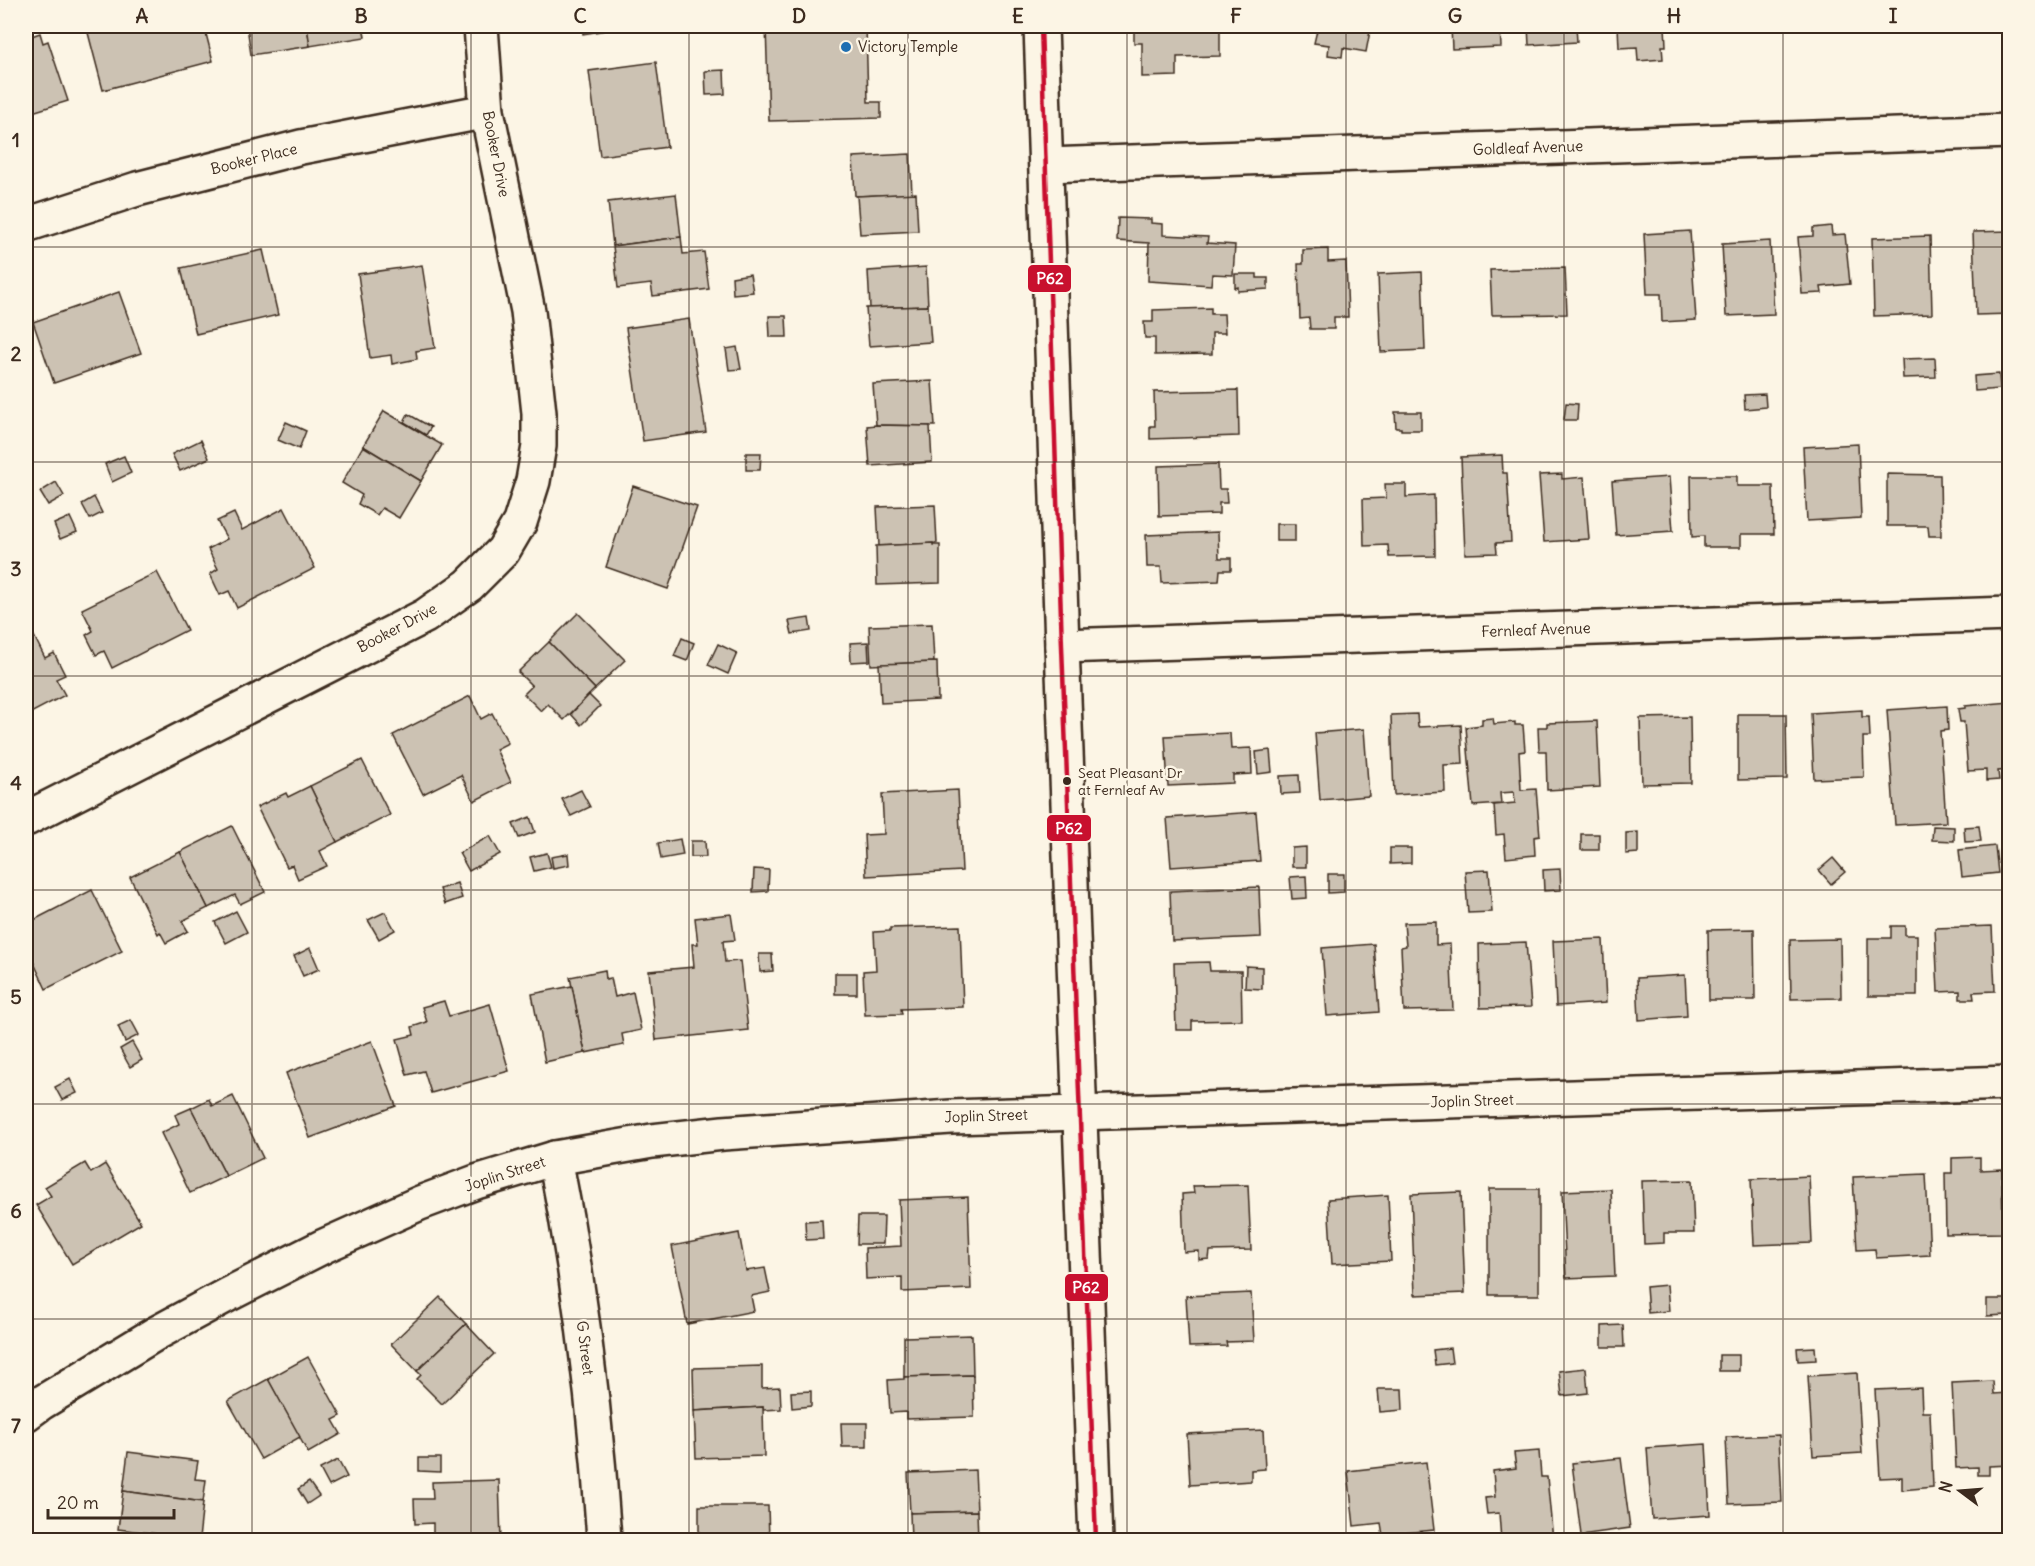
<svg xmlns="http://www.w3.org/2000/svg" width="2035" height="1566" font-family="Delius,sans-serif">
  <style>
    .building { fill: #ccc2b3; stroke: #3b2a1e; stroke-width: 1.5 }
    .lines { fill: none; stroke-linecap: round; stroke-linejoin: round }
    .street-casing { stroke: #3b2a1e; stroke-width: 38 }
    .secondary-casing { stroke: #3b2a1e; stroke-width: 38 }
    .street { stroke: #fcf5e5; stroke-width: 33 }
    .secondary { stroke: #fcf5e5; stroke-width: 33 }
    .bus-1-casing { stroke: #fcf5e5; stroke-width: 9 }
    .bus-1 { stroke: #c8102e; stroke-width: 4.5 }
    .grid { fill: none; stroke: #3b2a1e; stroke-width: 1.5; stroke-opacity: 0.55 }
    .poi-dot { fill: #1f6fb2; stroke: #fcf5e5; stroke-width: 2 }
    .bus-dot { fill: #3b2a1e; stroke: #fcf5e5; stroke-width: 2 }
    .labels { text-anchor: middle; stroke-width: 5; stroke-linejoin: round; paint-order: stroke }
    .bus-label { font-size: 14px; fill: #3b2a1e; stroke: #fcf5e5; text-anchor: start }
    .poi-label { font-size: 15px; fill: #3b2a1e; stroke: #fcf5e5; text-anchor: start }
    .street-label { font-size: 15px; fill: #3b2a1e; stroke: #fcf5e5 }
    .line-badge { stroke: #fcf5e5; stroke-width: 2 }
    .badge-label { font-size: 16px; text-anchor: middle; font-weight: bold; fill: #fff }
    .neatline { fill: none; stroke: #3b2a1e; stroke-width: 2 }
    .grid-label { font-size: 20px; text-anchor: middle; font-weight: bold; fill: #3b2a1e }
  </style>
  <rect width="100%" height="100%" fill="#fcf5e5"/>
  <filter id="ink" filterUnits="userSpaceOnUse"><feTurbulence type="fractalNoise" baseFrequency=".0167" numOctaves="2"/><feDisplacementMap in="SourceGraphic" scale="12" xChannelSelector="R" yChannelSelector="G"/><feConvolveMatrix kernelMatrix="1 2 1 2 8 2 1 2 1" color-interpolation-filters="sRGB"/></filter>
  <g filter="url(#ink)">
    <g class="building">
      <path d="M99,26H204L213,61L103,90L87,29Z"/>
      <path d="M247,26H307L310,46L251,55Z"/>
      <path d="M307,26H363L365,37L310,46Z"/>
      <path d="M582,26H632L583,34Z"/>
      <path d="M766,26H866L868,102H881V118L769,121Z"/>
      <path d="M1134,26H1220V56L1177,57V76L1142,77V43H1134Z"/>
      <path d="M1318,26H1371L1366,52L1343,48L1342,57L1328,55L1329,45L1314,43Z"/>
      <path d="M1451,26H1500L1501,47L1452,49Z"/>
      <path d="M1528,26H1576L1577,42L1529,45Z"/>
      <path d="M1618,26H1665L1666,46H1662L1663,59L1638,61L1637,47L1619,48Z"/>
      <path d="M1876,26H1933L1877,31Z"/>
      <path d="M40,33L43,43L48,41L68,101L26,114V38Z"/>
      <path d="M656,62L667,147L600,156L589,71Z"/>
      <path d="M724,70L725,94L706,95L705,71Z"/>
      <path d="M910,154L912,194L855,196L853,157Z"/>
      <path d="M916,193L918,231L860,234L857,196Z"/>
      <path d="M676,194L681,237L613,246L608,202Z"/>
      <path d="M1118,218L1151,219V223L1163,224V235L1208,237L1207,243L1235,245L1233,275L1212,274L1211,285L1148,281L1149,243L1117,241Z"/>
      <path d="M1831,226L1832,235L1845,234L1850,284L1821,287L1822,293L1802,294L1798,237L1813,236V228Z"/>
      <path d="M1690,231L1696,320L1662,322L1661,294H1647L1644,234Z"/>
      <path d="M2010,231V314L1976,315L1973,232Z"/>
      <path d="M1930,236L1932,314L1874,316L1872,238Z"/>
      <path d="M681,237L683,254L704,252L709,289L653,296L651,284L618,288L613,246Z"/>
      <path d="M1770,241L1774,314L1726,316L1722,244Z"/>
      <path d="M1328,249V262L1346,261L1348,317H1334V329H1310L1309,318L1300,319L1298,264H1303V250Z"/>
      <path d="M263,250L278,315L196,334L181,268Z"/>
      <path d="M422,265L435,348L416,351L417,359L392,364L391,355L370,358L358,274Z"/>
      <path d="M926,267L928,306L870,308L868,271Z"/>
      <path d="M1565,268L1567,314L1492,315L1490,270Z"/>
      <path d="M1422,272L1425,350L1381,352L1378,274Z"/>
      <path d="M750,274L753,292L733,294L732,277Z"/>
      <path d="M1235,274H1257V278H1268V289L1238,291V287L1235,288Z"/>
      <path d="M119,292L141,353L54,383L33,322Z"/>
      <path d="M928,306L931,342L869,346L866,308Z"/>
      <path d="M1211,308V314H1224L1225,333H1212V354L1155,355V338H1145L1144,322H1153V310Z"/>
      <path d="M769,316H786L787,337H770Z"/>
      <path d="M689,319L706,432L643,441L626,328Z"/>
      <path d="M737,347L741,369L729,370L726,349Z"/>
      <path d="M1935,358L1936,377L1903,378L1902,359Z"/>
      <path d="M1999,374L2000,389L1975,391L1974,376Z"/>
      <path d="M932,381L935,426L876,425L873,384Z"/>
      <path d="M1238,390L1239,436L1150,439V426H1155L1154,392Z"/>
      <path d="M1765,394L1766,407L1745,409L1744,395Z"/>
      <path d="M1566,403L1578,404L1577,420H1564Z"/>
      <path d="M384,411L442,445L421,481L363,446Z"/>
      <path d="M1395,412H1421V430H1401V428H1396Z"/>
      <path d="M408,414L431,427L426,435L404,422Z"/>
      <path d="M286,422L306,431L299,449L278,440Z"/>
      <path d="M876,425L930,426L932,462L870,466L867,426Z"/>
      <path d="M201,440L209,458L180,471L172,454Z"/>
      <path d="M1858,444L1861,518L1807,521L1803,447Z"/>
      <path d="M363,446L421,481L399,518L382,508L377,515L358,504L362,495L342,483Z"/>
      <path d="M746,453H761L760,470H746Z"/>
      <path d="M1502,455L1503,473H1507L1511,542L1496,543L1497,553L1465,554L1461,457Z"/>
      <path d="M124,456L131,473L112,482L105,464Z"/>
      <path d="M1218,464L1219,489H1226L1227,503H1219V514L1159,516L1158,466Z"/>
      <path d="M1562,474V479L1584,477L1589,539L1544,542L1539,475Z"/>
      <path d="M1887,474L1940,475L1941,536H1929L1928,526H1887Z"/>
      <path d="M1691,476H1737V486H1773L1774,534H1741V547H1704V536L1692,537Z"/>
      <path d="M1669,477L1673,531L1616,535L1612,481Z"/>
      <path d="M2004,478H2010V528H2007Z"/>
      <path d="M56,482L64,496L48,505L40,492Z"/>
      <path d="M1385,484H1406V497L1434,495L1435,556L1389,557L1388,545L1364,546L1363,499L1386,498Z"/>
      <path d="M633,486L697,507L668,589L606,567Z"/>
      <path d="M94,497L102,513L90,519L82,504Z"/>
      <path d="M935,505L937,543L879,546L877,507Z"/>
      <path d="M284,508L315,568L237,608L229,591L220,595L210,574L218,569L208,549L227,539L217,521L234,513L242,530Z"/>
      <path d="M70,517L77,532L60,539L54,524Z"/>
      <rect x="1276" y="524" width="19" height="17"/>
      <path d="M1218,532L1219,558H1231V570H1220L1219,581L1162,583L1161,567H1147L1146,535Z"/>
      <path d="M933,543V545H940V583L877,585L876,546Z"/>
      <path d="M157,572L187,630L112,668L104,651L96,655L86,635L93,631L82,609Z"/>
      <path d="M578,613L625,660L595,689L549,642Z"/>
      <path d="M809,618L811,631L792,634L789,621Z"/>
      <path d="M932,624L934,662L871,665L869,626Z"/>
      <path d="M34,636L45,658L54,653L65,675L56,679L65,695L27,715L26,711V640Z"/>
      <path d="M682,638L694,643L687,661L674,656Z"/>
      <path d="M549,642L595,689L564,720L548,704L541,711L524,694L532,686L518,672Z"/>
      <path d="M868,642L869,661L851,662L850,643Z"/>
      <path d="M718,644L737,653L728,674L708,665Z"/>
      <path d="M937,662L938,700L881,703L879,664Z"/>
      <path d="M589,695L600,706L581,725L571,714Z"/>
      <path d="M470,696L481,719L492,713L508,743L496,749L511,782L474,801L461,775L423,794L393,735Z"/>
      <path d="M2010,702V770L1998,771L1999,780L1986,781V770L1968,771L1964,722H1960L1958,709L1965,708V706Z"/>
      <path d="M1947,706L1948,730L1940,731L1946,822L1895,825L1887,710Z"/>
      <path d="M1862,710V717H1869L1870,737H1863L1864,777L1814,779L1811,713Z"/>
      <path d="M1417,714L1418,727L1461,725L1463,764L1444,765L1445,792L1394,795L1391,715Z"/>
      <path d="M1738,714H1786L1787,779L1738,780Z"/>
      <path d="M1690,717L1691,783L1642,784L1640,718Z"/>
      <path d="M1493,718L1494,724L1515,722V725H1523L1525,751L1519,752L1521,790L1536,789L1540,836L1534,837L1535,855L1506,858L1504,834L1496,835L1494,805L1515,803L1514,792L1500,793L1501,804L1473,806L1466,727L1482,725V719Z"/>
      <path d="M1597,721L1600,787L1547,790L1546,751H1539L1538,727H1547V723Z"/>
      <path d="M1364,729L1369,796L1320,800L1315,733Z"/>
      <path d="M1230,733L1231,749L1251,748L1252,774L1233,775V783L1168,786L1165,736Z"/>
      <path d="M1270,750L1272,772L1258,774L1256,752Z"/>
      <path d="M362,760L390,815L337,842L310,786Z"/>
      <path d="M1299,775L1300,793L1281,794L1280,776Z"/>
      <path d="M310,786L337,842L320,851L327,866L298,879L292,865L287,867L257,807L286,793L288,797Z"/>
      <path d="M581,790L590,807L571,816L562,799Z"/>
      <path d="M958,790L962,871L866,876L864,835L884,834L882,794Z"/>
      <path d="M1256,812L1260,861L1171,867L1167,818Z"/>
      <path d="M530,817L535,832L519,838L513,824Z"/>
      <path d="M232,826L265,892L240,904L235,895L208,908L180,852Z"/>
      <path d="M1933,826L1954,827V841L1932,840Z"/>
      <path d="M1979,826L1981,841L1965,842L1964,827Z"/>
      <path d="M1638,832V853L1626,854V833Z"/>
      <rect x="1581" y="834" width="18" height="16"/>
      <path d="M490,836L500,854L469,871L459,853Z"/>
      <path d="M680,839L683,855L661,859L658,843Z"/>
      <path d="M691,841H705L706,857H691Z"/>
      <path d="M1995,846L1998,873L1962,877L1959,850Z"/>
      <path d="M1306,847V867H1292V848Z"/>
      <path d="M1390,848H1411V863L1390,864Z"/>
      <path d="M180,852L208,908L182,921L188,931L166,943L160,932L158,934L130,877Z"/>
      <path d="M547,853L551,867L534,871L530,857Z"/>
      <path d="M568,854L569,865L553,868L551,857Z"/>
      <path d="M1833,858L1845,872L1831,884L1819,870Z"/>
      <path d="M754,869L769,870L768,891L753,892Z"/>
      <path d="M1560,869L1561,890L1544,891L1543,870Z"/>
      <path d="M1489,870L1492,912L1468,913L1465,871Z"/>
      <path d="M1328,874H1344V892L1328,893Z"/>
      <path d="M1306,876L1307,898L1292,899L1290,877Z"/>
      <path d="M457,883L462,898L445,904L440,889Z"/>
      <path d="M1259,887L1261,937L1172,941L1170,891Z"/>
      <path d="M92,890L122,951L46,989L26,946V924Z"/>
      <path d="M236,911L247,932L226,943L215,922Z"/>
      <path d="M385,912L395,930L379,939L368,920Z"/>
      <path d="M731,914L735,940L723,941L725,962L740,961L748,1030L656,1040L649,971L694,967L692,944H698L695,918Z"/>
      <path d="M1436,922V945L1450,944L1453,1010L1404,1011L1401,947L1406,946L1404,923Z"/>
      <path d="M960,926L963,1007L901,1009L902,1014L865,1015L863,971L876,970L874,932L890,931V928Z"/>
      <path d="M1891,926H1905V935H1917V996H1868V938H1891Z"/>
      <path d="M1992,926L1995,991L1973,992L1974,999H1960V991L1938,992L1935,928Z"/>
      <path d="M1754,929L1755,1000H1709L1708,930Z"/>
      <path d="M1603,939L1606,1003L1556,1006L1553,941Z"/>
      <path d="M1840,939L1841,998L1791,999L1790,940Z"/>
      <path d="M1526,942L1531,1007L1480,1008L1479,944Z"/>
      <path d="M1374,944L1379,1012L1327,1016L1322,948Z"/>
      <path d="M310,948L319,969L303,976L294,956Z"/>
      <path d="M759,954H772L773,971L760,972Z"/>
      <path d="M1209,962L1210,971H1241L1242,1020L1192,1021V1030H1176L1174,963Z"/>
      <path d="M1246,966L1262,967V989L1245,988Z"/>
      <path d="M605,970L606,979L611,978L615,997L633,992L641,1030L622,1034L624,1045L585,1053L570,977Z"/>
      <rect x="835" y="973" width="22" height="21"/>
      <path d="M1685,975L1687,1016L1639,1020L1637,978Z"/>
      <path d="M572,986L585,1053L545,1062L532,994Z"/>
      <path d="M444,1001L449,1016L490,1004L509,1071L431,1093L424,1071L407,1075L397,1039L414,1035L412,1027L427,1022L422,1007Z"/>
      <path d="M131,1020L139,1035L125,1042L118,1026Z"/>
      <path d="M372,1041L396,1106L310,1138L286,1073Z"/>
      <path d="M132,1042L142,1060L130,1067L120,1049Z"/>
      <path d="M70,1079L77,1093L62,1100L55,1087Z"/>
      <path d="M233,1096L263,1158L226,1176L191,1108L209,1099L212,1106Z"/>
      <path d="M191,1108L226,1176L190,1193L161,1133L179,1124L175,1115Z"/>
      <path d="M1980,1157V1170L2002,1169L2003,1233L1946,1234L1945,1173H1952V1158Z"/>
      <path d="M85,1163L91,1173L105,1164L141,1223L72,1264L36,1205L51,1196L45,1187Z"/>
      <path d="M1926,1174L1930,1255L1876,1258L1875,1249L1857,1250L1853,1177Z"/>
      <path d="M1809,1176L1812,1243L1754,1245L1751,1179Z"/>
      <path d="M1692,1180L1694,1233H1664V1243L1644,1244L1642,1181Z"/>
      <path d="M1248,1185L1251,1250L1210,1251L1209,1259L1199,1260V1251L1184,1252L1182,1194L1194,1193L1193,1186Z"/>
      <rect x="1489" y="1189" width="50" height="106"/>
      <path d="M1611,1189L1615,1276L1566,1278L1562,1191Z"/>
      <path d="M1461,1192L1465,1293L1415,1295L1411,1194Z"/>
      <path d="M1388,1195L1391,1261L1332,1264L1328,1199Z"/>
      <path d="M968,1197L971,1289L902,1292V1277L866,1279L865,1248L901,1246L899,1200Z"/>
      <path d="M858,1216H884L883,1244H857Z"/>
      <path d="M822,1220L823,1239L806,1240L805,1221Z"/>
      <path d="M739,1233L746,1271L765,1268L770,1292L751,1296L754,1311L687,1324L672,1246Z"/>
      <path d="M1667,1285L1669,1311L1648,1313L1646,1287Z"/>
      <path d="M1251,1293L1254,1341L1226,1342L1227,1346L1189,1347L1186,1296Z"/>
      <path d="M440,1297L466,1324L417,1371L391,1344Z"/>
      <path d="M1987,1299H2006L2007,1315L1987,1316Z"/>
      <path d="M466,1324L494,1354L442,1404L417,1379L421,1375L417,1371Z"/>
      <path d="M1623,1325L1624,1347H1602V1326Z"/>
      <path d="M972,1335L973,1375L904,1377V1337Z"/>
      <path d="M1815,1347L1816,1360L1798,1361L1797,1348Z"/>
      <path d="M1450,1348L1452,1363L1435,1365L1433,1350Z"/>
      <rect x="1719" y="1355" width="20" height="16"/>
      <path d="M308,1357L341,1416L333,1420L341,1434L308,1453L268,1379Z"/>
      <path d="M762,1366V1388L780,1387L781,1409L763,1410V1407L694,1411L693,1368Z"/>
      <path d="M1586,1368L1588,1393L1562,1396L1559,1371Z"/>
      <path d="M1857,1373L1862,1453L1813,1456L1808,1376Z"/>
      <path d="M973,1375L974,1417L906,1419V1412L890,1413L888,1380L904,1379V1377Z"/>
      <path d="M268,1379L300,1437L261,1459L228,1401Z"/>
      <path d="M1993,1381L1994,1394L2007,1393L2010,1465L1989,1466V1475H1978V1467L1956,1468L1952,1383Z"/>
      <path d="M1921,1388L1922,1412H1930L1933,1487L1902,1490V1477L1880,1478L1875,1390Z"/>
      <path d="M1378,1389H1402L1403,1410L1380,1412Z"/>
      <path d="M811,1391V1406L792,1408L791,1392Z"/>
      <path d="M763,1407L764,1456L696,1458L694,1411Z"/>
      <path d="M841,1423H867V1447H842Z"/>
      <path d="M1263,1430L1265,1469L1251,1470V1481L1190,1485L1187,1434Z"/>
      <path d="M1779,1435L1782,1502L1729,1504L1726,1437Z"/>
      <path d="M1706,1444L1710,1515L1652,1519L1647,1448Z"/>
      <path d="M1539,1451L1541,1477H1547L1553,1540H1501L1499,1513L1487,1514L1485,1498L1495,1497L1493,1471L1516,1468L1514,1453Z"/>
      <path d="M128,1452L198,1461L195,1479L206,1480L203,1502L123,1491Z"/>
      <path d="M419,1458H440V1472L419,1471Z"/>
      <path d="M1621,1458L1630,1528L1581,1535L1572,1463Z"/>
      <path d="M338,1460L347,1477L329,1486L320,1469Z"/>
      <path d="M1426,1462L1434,1530L1383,1535L1381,1523L1354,1526L1348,1471Z"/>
      <path d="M975,1470L977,1511L910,1513L908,1473Z"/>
      <path d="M499,1480L501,1540H433V1523L415,1524L414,1499H433L432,1482Z"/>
      <path d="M309,1482L319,1496L307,1504L298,1489Z"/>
      <path d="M123,1491L203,1502L199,1539L118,1529Z"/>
      <path d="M699,1506H768L769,1540H699Z"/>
      <path d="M977,1511L978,1540H911L910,1513Z"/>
    </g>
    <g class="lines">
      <defs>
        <g id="street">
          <path d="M1047,165L2010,131"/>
          <path d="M26,225L137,189L301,147L487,111"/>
          <path d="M1062,646L2010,614"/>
          <path d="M26,819L425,616L469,585L503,551L520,522L533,481L539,446V413L528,311L487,111L481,26"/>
          <path d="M555,1158C580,1284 596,1412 604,1540"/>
          <path d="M26,1414L41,1403L155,1334L227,1295L324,1246L420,1203L476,1182L555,1158L652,1141L723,1133L951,1117L2010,1083"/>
        </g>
        <path id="secondary" d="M1041,26L1062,646L1096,1540"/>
      </defs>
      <use href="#street" class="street-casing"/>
      <use href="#secondary" class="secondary-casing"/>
      <use href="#street" class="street"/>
      <use href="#secondary" class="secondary"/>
      <defs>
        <path id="bus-1" d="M1041,26L1062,646L1096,1540"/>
      </defs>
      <use href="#bus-1" class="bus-1-casing"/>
      <use href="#bus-1" class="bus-1"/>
    </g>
  </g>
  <path class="grid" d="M252,26V1540M471,26V1540M689,26V1540M908,26V1540M1127,26V1540M1346,26V1540M1564,26V1540M1783,26V1540M26,247H2010M26,462H2010M26,676H2010M26,890H2010M26,1104H2010M26,1319H2010"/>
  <circle class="poi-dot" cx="846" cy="47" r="6"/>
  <circle class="bus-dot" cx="1067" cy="781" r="5"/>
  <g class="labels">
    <g class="bus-label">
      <text x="1078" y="778">Seat Pleasant Dr<tspan x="1078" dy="17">at Fernleaf Av</tspan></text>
    </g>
    <g class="poi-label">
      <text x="858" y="52">Victory Temple</text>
    </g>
    <g class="street-label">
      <text transform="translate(1528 148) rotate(-2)" y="5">Goldleaf Avenue</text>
      <text transform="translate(496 154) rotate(79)" y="5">Booker Drive</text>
      <text transform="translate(254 159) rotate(-14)" y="5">Booker Place</text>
      <text transform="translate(397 628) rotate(-28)" y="5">Booker Drive</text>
      <text transform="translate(1536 630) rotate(-2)" y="5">Fernleaf Avenue</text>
      <text transform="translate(1472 1101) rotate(-2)" y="5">Joplin Street</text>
      <text transform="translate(986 1116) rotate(-2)" y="5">Joplin Street</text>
      <text transform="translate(505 1174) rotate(-18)" y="5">Joplin Street</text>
      <text transform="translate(585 1348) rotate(83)" y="5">G Street</text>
    </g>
  </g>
  <g class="line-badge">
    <rect x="1027" y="264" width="45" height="29" rx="6" fill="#c8102e"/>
    <rect x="1046" y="814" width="46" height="28" rx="6" fill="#c8102e"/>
    <rect x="1064" y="1273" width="45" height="29" rx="6" fill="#c8102e"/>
  </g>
  <g class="badge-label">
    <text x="1050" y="284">P62</text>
    <text x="1069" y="834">P62</text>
    <text x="1086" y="1293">P62</text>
  </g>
  <rect width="2035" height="1566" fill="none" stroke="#fcf5e5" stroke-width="66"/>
  <g transform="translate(1960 1491) rotate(286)" stroke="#fcf5e5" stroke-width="4.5" paint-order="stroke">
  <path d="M0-4.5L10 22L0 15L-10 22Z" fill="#3b2a1e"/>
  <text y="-9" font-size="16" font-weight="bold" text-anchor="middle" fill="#3b2a1e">N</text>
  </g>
  <path d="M48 1509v9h126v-9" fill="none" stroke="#3b2a1e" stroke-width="3"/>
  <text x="57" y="1509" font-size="18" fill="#3b2a1e" stroke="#fcf5e5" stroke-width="4.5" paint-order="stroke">20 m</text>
  <rect x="33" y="33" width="1969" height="1500" class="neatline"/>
  <g class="grid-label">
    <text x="142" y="23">A</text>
    <text x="361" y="23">B</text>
    <text x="580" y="23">C</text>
    <text x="799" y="23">D</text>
    <text x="1018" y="23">E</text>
    <text x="1236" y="23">F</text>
    <text x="1455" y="23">G</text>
    <text x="1674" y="23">H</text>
    <text x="1893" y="23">I</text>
    <text x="16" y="147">1</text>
    <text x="16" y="361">2</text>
    <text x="16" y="576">3</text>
    <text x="16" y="790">4</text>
    <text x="16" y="1004">5</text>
    <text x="16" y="1218">6</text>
    <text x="16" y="1433">7</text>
  </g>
</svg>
